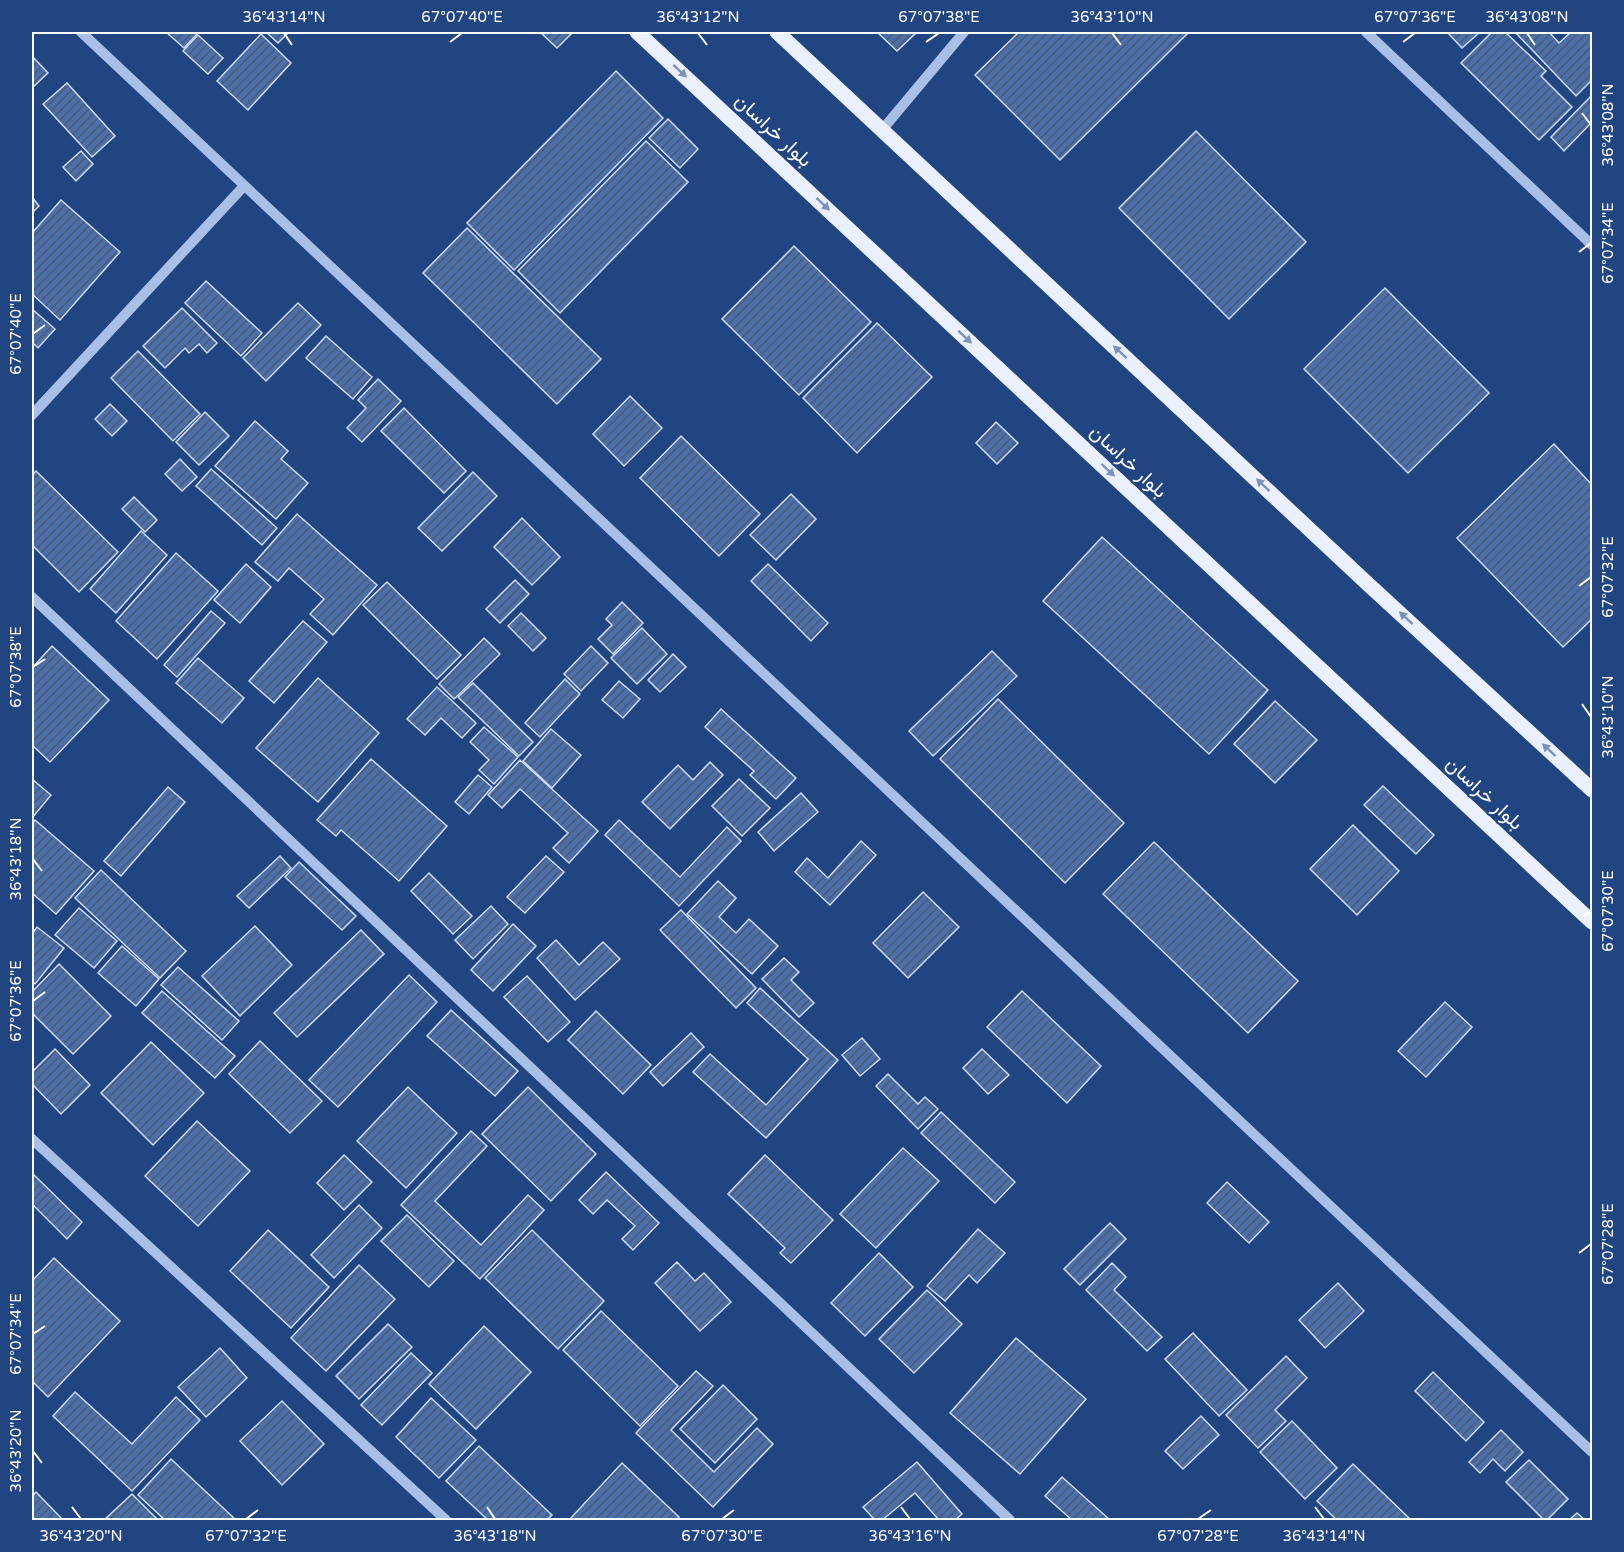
<svg xmlns="http://www.w3.org/2000/svg" width="1624" height="1552" font-family="'Varela Round',Vazirmatn,sans-serif">
  <style>
    .building { fill: url(#building-hatch); stroke: #ccdcf6; stroke-width: 1.5 }
    .lines { fill: none; stroke-linecap: round; stroke-linejoin: round }
    .minor { stroke: #a8c0e8; stroke-width: 10 }
    .major { stroke: #eaf0fd; stroke-width: 15 }
    .oneway { fill: #7b92b9 }
    .ticks { fill: none; stroke: #fff; stroke-width: 2 }
    .labels { text-anchor: middle; stroke-width: 4.5; stroke-linejoin: round; paint-order: stroke }
    .street-label { font-size: 20px; fill: #fff; stroke: #214581 }
    .neatline { fill: none; stroke: #fff; stroke-width: 2 }
    .ticks-label { font-size: 15px; text-anchor: middle; fill: #fff }
  </style>
  <defs>
    <pattern id="building-hatch" width="6" height="6" patternUnits="userSpaceOnUse" patternTransform="scale(1.5)"><rect width="6" height="6" fill="#4a6faa"/><path d="M-1 1l2-2M0 6l6-6M5 7l2-2" fill="none" stroke="#4b5a72"/></pattern>
  </defs>
  <rect width="100%" height="100%" fill="#214581"/>
  <g class="building">
    <path d="M166,32H199L184,48Z"/>
    <path d="M266,32H289L278,43Z"/>
    <path d="M540,32H573L557,48Z"/>
    <path d="M877,32H917L897,51Z"/>
    <path d="M1019,32H1189L1060,160L975,75Z"/>
    <path d="M1447,32H1480L1462,48Z"/>
    <path d="M1492,32H1505L1546,71L1541,76L1572,107L1539,140L1461,63Z"/>
    <path d="M1515,32H1549L1559,43L1571,32H1591L1592,80L1576,96Z"/>
    <path d="M261,34L291,63L248,110L217,81Z"/>
    <path d="M198,35L223,58L208,74L183,51Z"/>
    <path d="M32,56L48,73L32,88Z"/>
    <path d="M616,71L663,118L514,270L467,223Z"/>
    <path d="M67,83L115,136L92,157L43,104Z"/>
    <path d="M1592,95V122L1564,151L1551,137Z"/>
    <path d="M668,119L698,149L680,168L649,138Z"/>
    <path d="M1196,131L1306,242L1229,319L1119,208Z"/>
    <path d="M646,141L688,182L560,313L518,271Z"/>
    <path d="M81,151L93,164L76,181L63,167Z"/>
    <path d="M32,197L39,206L32,213Z"/>
    <path d="M61,200L120,252L60,320L32,294V233Z"/>
    <path d="M467,228L601,359L557,404L423,273Z"/>
    <path d="M794,246L871,322L799,395L722,319Z"/>
    <path d="M206,281L262,333L241,356L185,303Z"/>
    <path d="M1385,288L1489,393L1408,473L1304,369Z"/>
    <path d="M298,303L321,325L266,381L243,358Z"/>
    <path d="M182,308L217,343L207,353L199,344L189,353L185,348L165,368L143,346Z"/>
    <path d="M32,309L55,329L38,348L32,342Z"/>
    <path d="M877,323L932,377L857,453L803,398Z"/>
    <path d="M326,336L372,377L353,399L306,358Z"/>
    <path d="M138,351L200,414L173,441L111,378Z"/>
    <path d="M378,379L401,401L362,442L347,428L366,408L358,400Z"/>
    <path d="M630,396L662,428L624,466L593,434Z"/>
    <path d="M110,404L127,421L112,436L95,419Z"/>
    <path d="M404,408L466,471L444,493L381,431Z"/>
    <path d="M205,412L229,436L199,465L176,442Z"/>
    <path d="M255,421L288,451L281,459L308,483L276,519L215,466Z"/>
    <path d="M996,422L1018,443L997,464L976,443Z"/>
    <path d="M681,436L760,514L719,556L640,478Z"/>
    <path d="M1554,444L1592,485V619L1563,647L1457,538Z"/>
    <path d="M180,459L197,477L182,491L165,474Z"/>
    <path d="M211,469L277,528L262,545L196,486Z"/>
    <path d="M36,471L118,552L79,592L32,545V475Z"/>
    <path d="M473,472L497,496L442,551L418,528Z"/>
    <path d="M791,494L816,519L776,560L750,535Z"/>
    <path d="M134,497L157,520L145,532L122,509Z"/>
    <path d="M297,514L377,585L333,635L310,614L324,599L289,568L278,581L255,562Z"/>
    <path d="M522,518L560,557L532,585L494,547Z"/>
    <path d="M141,531L167,555L116,613L90,589Z"/>
    <path d="M1102,537L1268,690L1209,754L1043,601Z"/>
    <path d="M176,553L218,591L157,659L116,621Z"/>
    <path d="M246,564L271,587L240,623L214,600Z"/>
    <path d="M768,564L828,623L811,641L751,581Z"/>
    <path d="M515,580L529,594L500,623L486,609Z"/>
    <path d="M387,582L461,655L437,679L363,605Z"/>
    <path d="M622,602L643,623L613,654L598,639L612,625L606,619Z"/>
    <path d="M211,611L225,623L177,677L164,665Z"/>
    <path d="M521,613L546,638L533,651L508,626Z"/>
    <path d="M303,621L327,642L274,703L249,681Z"/>
    <path d="M642,628L667,654L637,684L611,658Z"/>
    <path d="M484,638L500,654L454,699L439,684Z"/>
    <path d="M52,646L109,700L50,762L32,745V668Z"/>
    <path d="M591,646L608,663L581,691L564,674Z"/>
    <path d="M992,651L1017,676L933,756L909,731Z"/>
    <path d="M673,654L686,667L660,692L648,680Z"/>
    <path d="M198,658L244,698L222,723L176,683Z"/>
    <path d="M318,678L379,733L318,802L256,748Z"/>
    <path d="M565,679L580,694L540,737L525,723Z"/>
    <path d="M619,681L640,699L623,718L602,700Z"/>
    <path d="M473,683L533,742L519,756L458,697Z"/>
    <path d="M437,687L476,723L462,738L441,718L425,735L407,719Z"/>
    <path d="M998,699L1124,823L1065,883L940,759Z"/>
    <path d="M1275,701L1317,740L1275,783L1234,744Z"/>
    <path d="M721,709L796,778L776,799L750,775L754,771L705,727Z"/>
    <path d="M484,727L518,757L494,784L479,770L489,760L470,742Z"/>
    <path d="M551,729L581,755L552,788L523,761Z"/>
    <path d="M371,759L447,826L399,881L341,830L336,836L317,820Z"/>
    <path d="M520,760L598,831L569,863L553,848L568,833L520,789L502,808L488,795Z"/>
    <path d="M710,762L723,775L670,829L642,802L678,765L693,780Z"/>
    <path d="M478,775L492,787L469,814L455,802Z"/>
    <path d="M32,779L51,795L32,818Z"/>
    <path d="M739,779L770,808L742,836L712,806Z"/>
    <path d="M1383,786L1434,835L1416,854L1364,805Z"/>
    <path d="M168,787L185,802L121,876L104,861Z"/>
    <path d="M801,793L818,812L774,851L758,832Z"/>
    <path d="M35,820L94,871L56,914L32,893V824Z"/>
    <path d="M619,820L680,877L727,827L741,841L679,906L605,835Z"/>
    <path d="M1353,825L1399,871L1357,915L1310,869Z"/>
    <path d="M861,841L876,855L830,905L795,872L807,858L828,878Z"/>
    <path d="M1154,842L1298,981L1248,1033L1103,894Z"/>
    <path d="M280,856L291,868L249,908L237,896Z"/>
    <path d="M546,856L564,872L525,913L507,897Z"/>
    <path d="M299,862L356,916L342,930L285,877Z"/>
    <path d="M101,870L186,951L160,978L75,898Z"/>
    <path d="M429,873L472,916L453,934L411,891Z"/>
    <path d="M718,881L736,898L719,917L736,933L749,919L778,946L752,974L687,914Z"/>
    <path d="M923,892L959,927L908,978L873,943Z"/>
    <path d="M491,906L508,924L473,959L455,940Z"/>
    <path d="M79,908L117,941L94,968L55,935Z"/>
    <path d="M681,910L756,988L736,1008L660,930Z"/>
    <path d="M513,924L536,946L493,991L471,970Z"/>
    <path d="M255,926L292,965L240,1016L202,976Z"/>
    <path d="M37,927L64,948L35,984L32,981V934Z"/>
    <path d="M361,930L384,954L297,1037L274,1013Z"/>
    <path d="M556,940L579,965L603,942L620,959L575,1000L537,958Z"/>
    <path d="M122,946L159,979L136,1006L98,973Z"/>
    <path d="M784,958L799,972L791,980L814,1003L799,1017L762,979Z"/>
    <path d="M59,964L111,1016L73,1054L32,1013V992Z"/>
    <path d="M178,967L239,1021L222,1040L161,985Z"/>
    <path d="M409,975L437,1002L338,1107L309,1080Z"/>
    <path d="M527,976L570,1022L548,1042L504,997Z"/>
    <path d="M760,988L838,1060L766,1138L693,1072L710,1054L766,1105L808,1059L747,1003Z"/>
    <path d="M162,991L235,1056L215,1078L142,1013Z"/>
    <path d="M1022,991L1101,1066L1067,1103L987,1027Z"/>
    <path d="M1445,1002L1472,1027L1426,1077L1398,1051Z"/>
    <path d="M451,1010L518,1071L495,1096L427,1036Z"/>
    <path d="M596,1011L651,1065L623,1094L568,1040Z"/>
    <path d="M691,1033L704,1047L663,1086L650,1072Z"/>
    <path d="M862,1038L880,1059L860,1076L842,1055Z"/>
    <path d="M260,1041L322,1101L290,1133L229,1074Z"/>
    <path d="M151,1042L204,1093L153,1145L101,1093Z"/>
    <path d="M55,1049L90,1085L61,1114L32,1084V1072Z"/>
    <path d="M982,1049L1009,1075L988,1094L963,1068Z"/>
    <path d="M888,1074L918,1104L925,1097L938,1109L918,1129L876,1086Z"/>
    <path d="M408,1087L457,1133L406,1188L357,1141Z"/>
    <path d="M528,1087L596,1154L551,1201L482,1134Z"/>
    <path d="M941,1112L1015,1182L995,1203L921,1133Z"/>
    <path d="M197,1121L250,1171L198,1226L145,1176Z"/>
    <path d="M471,1131L487,1146L435,1201L481,1245L528,1195L544,1210L480,1279L401,1205Z"/>
    <path d="M903,1148L939,1181L876,1248L840,1214Z"/>
    <path d="M344,1155L372,1182L344,1210L317,1183Z"/>
    <path d="M765,1155L833,1220L791,1263L780,1253L785,1248L728,1194Z"/>
    <path d="M606,1172L659,1223L633,1250L622,1239L635,1226L607,1200L593,1214L579,1200Z"/>
    <path d="M32,1173L82,1222L67,1239L32,1204Z"/>
    <path d="M1227,1182L1269,1222L1249,1243L1207,1203Z"/>
    <path d="M359,1205L382,1228L334,1278L311,1255Z"/>
    <path d="M407,1215L454,1261L429,1287L381,1241Z"/>
    <path d="M1110,1223L1126,1239L1080,1285L1064,1269Z"/>
    <path d="M978,1229L1005,1253L977,1283L969,1275L945,1301L927,1286Z"/>
    <path d="M268,1230L329,1287L291,1328L230,1271Z"/>
    <path d="M532,1230L604,1301L558,1349L485,1278Z"/>
    <path d="M879,1253L913,1287L865,1336L831,1303Z"/>
    <path d="M54,1258L120,1321L48,1397L32,1381V1281Z"/>
    <path d="M677,1262L695,1281L704,1273L731,1302L700,1331L655,1283Z"/>
    <path d="M1112,1263L1126,1277L1114,1290L1162,1337L1147,1351L1086,1290Z"/>
    <path d="M359,1265L395,1299L326,1371L291,1338Z"/>
    <path d="M1338,1283L1364,1311L1325,1348L1299,1320Z"/>
    <path d="M927,1290L962,1324L914,1373L879,1339Z"/>
    <path d="M601,1311L678,1386L640,1426L563,1350Z"/>
    <path d="M388,1324L412,1347L359,1399L336,1376Z"/>
    <path d="M484,1326L531,1372L476,1429L429,1384Z"/>
    <path d="M1193,1333L1247,1390L1219,1416L1165,1359Z"/>
    <path d="M1016,1338L1086,1399L1020,1474L950,1413Z"/>
    <path d="M220,1348L247,1378L206,1417L178,1387Z"/>
    <path d="M411,1353L432,1373L382,1425L361,1405Z"/>
    <path d="M1286,1356L1307,1378L1275,1410L1286,1421L1258,1448L1226,1415Z"/>
    <path d="M696,1371L713,1386L671,1430L714,1472L757,1428L773,1444L713,1507L636,1433Z"/>
    <path d="M1433,1372L1484,1422L1466,1441L1415,1391Z"/>
    <path d="M723,1385L757,1419L715,1463L680,1429Z"/>
    <path d="M75,1392L132,1444L176,1397L200,1420L132,1491L53,1416Z"/>
    <path d="M431,1398L476,1440L439,1478L396,1437Z"/>
    <path d="M282,1401L324,1444L282,1485L240,1441Z"/>
    <path d="M1201,1416L1219,1435L1183,1469L1165,1451Z"/>
    <path d="M1292,1421L1337,1468L1305,1499L1260,1452Z"/>
    <path d="M1501,1430L1523,1452L1505,1471L1493,1459L1480,1473L1469,1462Z"/>
    <path d="M479,1446L552,1515L547,1520H488L446,1481Z"/>
    <path d="M171,1459L236,1520H165L138,1495Z"/>
    <path d="M1529,1460L1568,1499L1547,1520H1544L1506,1482Z"/>
    <path d="M917,1462L962,1514L955,1520H939L915,1493L882,1520H875L863,1507Z"/>
    <path d="M622,1463L679,1517L676,1520H569Z"/>
    <path d="M1353,1464L1411,1520H1337L1317,1501Z"/>
    <path d="M1062,1477L1110,1520H1072L1045,1496Z"/>
    <path d="M36,1492L63,1520H32V1497Z"/>
    <path d="M132,1494L158,1520H104Z"/>
    <path d="M1577,1513L1585,1520H1569Z"/>
  </g>
  <g class="lines">
    <g class="minor">
      <path d="M81,32L1592,1452"/>
      <path d="M1366,32L1592,245"/>
      <path d="M882,130L964,32"/>
      <path d="M32,415L244,186"/>
      <path d="M32,597L1010,1520"/>
      <path d="M32,1139L446,1520"/>
    </g>
    <g class="major">
      <path d="M637,32L1592,922"/>
      <path d="M777,32L1369,585L1592,790"/>
    </g>
  </g>
  <defs><path id="oneway-solid" d="M-6-.8H1V-3.2L6.5 0L1 3.2V.8H-6Z" transform="scale(1.5)"/></defs>
  <g class="oneway">
    <use href="#oneway-solid" transform="translate(680 71) rotate(43)"/>
    <use href="#oneway-solid" transform="translate(823 204) rotate(43)"/>
    <use href="#oneway-solid" transform="translate(965 337) rotate(43)"/>
    <use href="#oneway-solid" transform="translate(1120 352) rotate(-137)"/>
    <use href="#oneway-solid" transform="translate(1108 470) rotate(43)"/>
    <use href="#oneway-solid" transform="translate(1263 485) rotate(-137)"/>
    <use href="#oneway-solid" transform="translate(1406 618) rotate(-137)"/>
    <use href="#oneway-solid" transform="translate(1549 750) rotate(-137)"/>
  </g>
  <path class="ticks" d="M284,33L292,45M698,33L707,45M1112,33L1121,45M1527,33L1535,45M450,42L462,33M926,42L939,33M1403,42L1415,33M1582,113L1591,125M1579,252L1591,243M33,334L45,325M1579,586L1591,577M33,667L45,659M1582,704L1591,717M33,859L42,871M1579,919L1591,911M33,1001L45,992M1579,1253L1591,1244M33,1334L45,1326M33,1451L42,1463M72,1507L81,1519M487,1507L495,1519M901,1507L910,1519M1315,1507L1324,1519M246,1519L258,1510M722,1519L734,1510M1198,1519L1211,1510"/>
  <g class="labels">
    <g class="street-label">
      <text transform="translate(774 130) rotate(43)" y="7">بلوار خراسان</text>
      <text transform="translate(1129 461) rotate(43)" y="7">بلوار خراسان</text>
      <text transform="translate(1485 793) rotate(43)" y="7">بلوار خراسان</text>
    </g>
  </g>
  <rect width="1624" height="1552" fill="none" stroke="#214581" stroke-width="66"/>
  <rect x="33" y="33" width="1558" height="1486" class="neatline"/>
  <g class="ticks-label">
    <text x="284" y="22">36°43'14"N</text>
    <text x="462" y="22">67°07'40"E</text>
    <text x="698" y="22">36°43'12"N</text>
    <text x="939" y="22">67°07'38"E</text>
    <text x="1112" y="22">36°43'10"N</text>
    <text x="1415" y="22">67°07'36"E</text>
    <text x="1527" y="22">36°43'08"N</text>
    <text transform="translate(1608 125) rotate(-90)" y="5">36°43'08"N</text>
    <text transform="translate(1608 243) rotate(-90)" y="5">67°07'34"E</text>
    <text transform="translate(16 334) rotate(-90)" y="5">67°07'40"E</text>
    <text transform="translate(1608 577) rotate(-90)" y="5">67°07'32"E</text>
    <text transform="translate(16 667) rotate(-90)" y="5">67°07'38"E</text>
    <text transform="translate(1608 717) rotate(-90)" y="5">36°43'10"N</text>
    <text transform="translate(16 859) rotate(-90)" y="5">36°43'18"N</text>
    <text transform="translate(1608 911) rotate(-90)" y="5">67°07'30"E</text>
    <text transform="translate(16 1001) rotate(-90)" y="5">67°07'36"E</text>
    <text transform="translate(1608 1244) rotate(-90)" y="5">67°07'28"E</text>
    <text transform="translate(16 1334) rotate(-90)" y="5">67°07'34"E</text>
    <text transform="translate(16 1451) rotate(-90)" y="5">36°43'20"N</text>
    <text x="81" y="1541">36°43'20"N</text>
    <text x="246" y="1541">67°07'32"E</text>
    <text x="495" y="1541">36°43'18"N</text>
    <text x="722" y="1541">67°07'30"E</text>
    <text x="910" y="1541">36°43'16"N</text>
    <text x="1198" y="1541">67°07'28"E</text>
    <text x="1324" y="1541">36°43'14"N</text>
  </g>
</svg>
